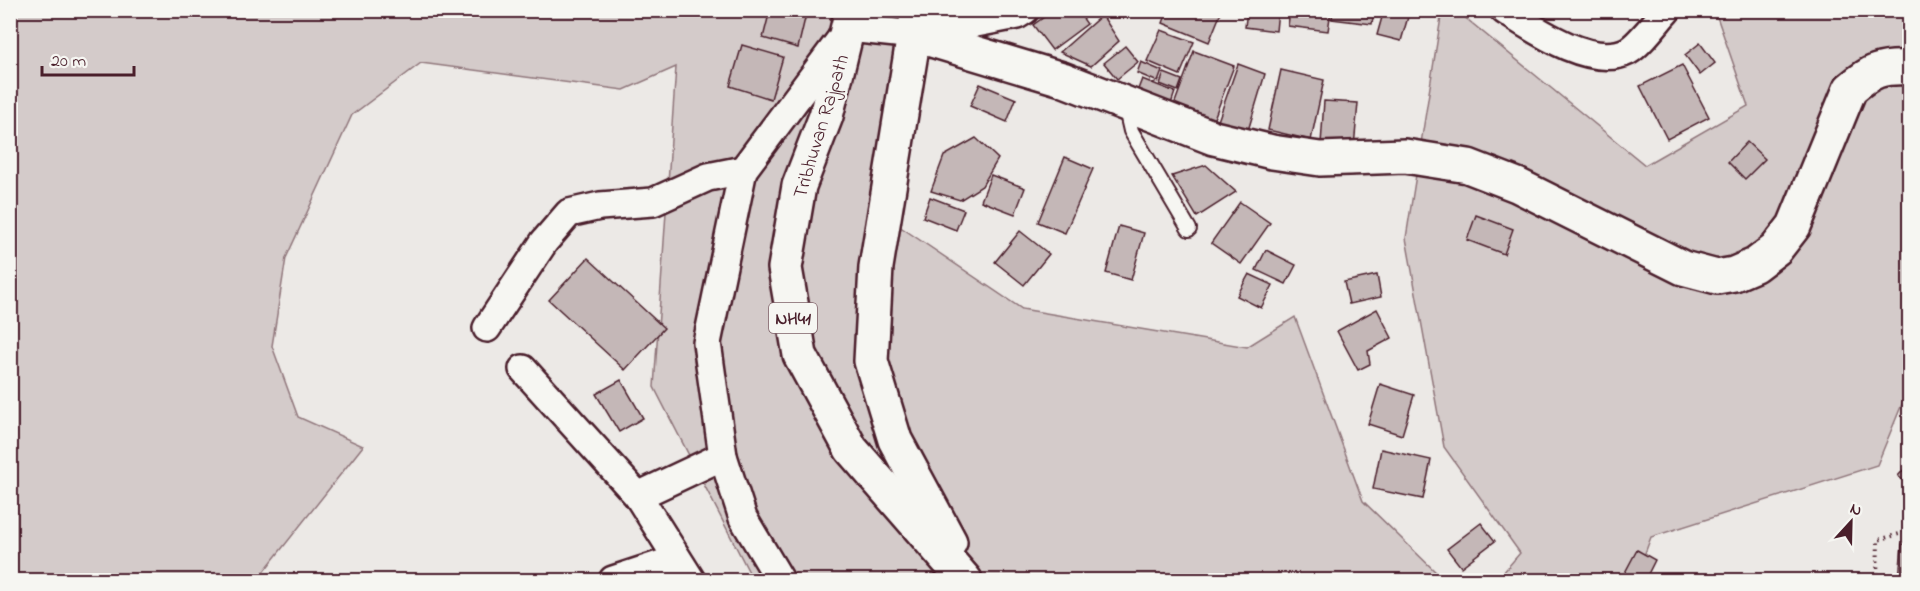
<svg xmlns="http://www.w3.org/2000/svg" width="1920" height="591" font-family="'Indie Flower',sans-serif">
  <style>
    .green { fill: #d4cbca; stroke: #8f757a; stroke-width: 1.5 }
    .building { fill: #c4b7b7; stroke: #4a1f2b; stroke-width: 1.5 }
    .lines { fill: none; stroke-linecap: round; stroke-linejoin: round }
    .lane-casing { stroke: #4a1f2b; stroke-width: 18 }
    .street-casing { stroke: #4a1f2b; stroke-width: 32 }
    .secondary-casing { stroke: #4a1f2b; stroke-width: 38 }
    .highway-casing { stroke: #4a1f2b; stroke-width: 38 }
    .path { stroke: #4a1f2b; stroke-width: 4; stroke-dasharray: 1.5 4.5; stroke-linecap: butt }
    .lane { stroke: #f6f6f2; stroke-width: 14 }
    .street { stroke: #f6f6f2; stroke-width: 27 }
    .secondary { stroke: #f6f6f2; stroke-width: 33 }
    .highway { stroke: #f6f6f2; stroke-width: 33 }
    .labels { text-anchor: middle; stroke-width: 5; stroke-linejoin: round; paint-order: stroke }
    .shield { fill: #f6f6f2; stroke: #7e6067; stroke-width: 1.5 }
    .shield-label { font-size: 18px; font-weight: bold; fill: #4a1f2b }
    .street-label { font-size: 20px; fill: #4a1f2b; stroke: #f6f6f2 }
  </style>
  <rect width="100%" height="100%" fill="#ece9e6"/>
  <filter id="ink" filterUnits="userSpaceOnUse"><feTurbulence type="fractalNoise" baseFrequency=".0167" numOctaves="2"/><feDisplacementMap in="SourceGraphic" scale="12" xChannelSelector="R" yChannelSelector="G"/><feConvolveMatrix kernelMatrix="1 2 1 2 8 2 1 2 1" color-interpolation-filters="sRGB"/></filter>
  <g filter="url(#ink)">
    <g class="green">
      <path d="M10,11H922L899,226L1022,309L1247,347L1295,317L1363,501L1444,580H753L654,387L676,67L624,90L421,63L352,115L286,258L272,346L298,417L363,446L257,580H11Z"/>
      <path d="M1442,11H1457L1645,165L1748,106L1715,11H1909V387L1877,465L1651,537L1635,580H1497L1520,553L1444,447L1406,238Z"/>
    </g>
    <g class="building">
      <path d="M770,10H807L798,48L763,38Z"/>
      <path d="M1054,10H1077L1087,24L1052,50L1033,25Z"/>
      <path d="M1168,10H1222L1209,42L1163,23Z"/>
      <path d="M1247,10H1278L1276,31L1245,27Z"/>
      <path d="M1290,10H1331L1328,31L1288,26Z"/>
      <path d="M1333,10H1374L1372,24L1332,19Z"/>
      <path d="M1384,10H1410L1401,41L1377,35Z"/>
      <path d="M1102,15L1119,41L1091,66L1060,52Z"/>
      <path d="M1161,30L1194,42L1180,75L1147,61Z"/>
      <path d="M1700,43L1715,63L1700,75L1685,55Z"/>
      <path d="M742,45L783,57L771,99L730,86Z"/>
      <path d="M1125,46L1138,62L1117,79L1104,63Z"/>
      <path d="M1194,51L1234,66L1213,121L1174,105Z"/>
      <path d="M1141,62L1162,71L1158,82L1137,73Z"/>
      <path d="M1238,64L1265,74L1247,134L1218,121Z"/>
      <path d="M1682,65L1709,117L1667,139L1640,86Z"/>
      <path d="M1281,70L1324,80L1311,140L1268,130Z"/>
      <path d="M1164,73L1182,80L1178,91L1160,84Z"/>
      <path d="M1142,79L1175,92L1169,110L1135,97Z"/>
      <path d="M980,84L1016,99L1007,122L970,106Z"/>
      <path d="M1324,101L1358,103L1354,147L1321,144Z"/>
      <path d="M976,138L998,159L982,186L960,200L931,191L944,156Z"/>
      <path d="M1747,142L1765,159L1745,179L1728,162Z"/>
      <path d="M1065,157L1093,169L1065,233L1038,222Z"/>
      <path d="M1206,165L1236,192L1197,217L1172,176Z"/>
      <path d="M991,175L1025,188L1015,214L981,201Z"/>
      <path d="M930,197L964,210L956,230L923,217Z"/>
      <path d="M1240,202L1270,223L1241,264L1211,243Z"/>
      <path d="M1476,215L1513,229L1504,254L1467,240Z"/>
      <path d="M1119,226L1144,233L1131,280L1106,273Z"/>
      <path d="M1020,231L1049,254L1024,285L995,262Z"/>
      <path d="M1266,250L1296,265L1286,284L1256,270Z"/>
      <path d="M588,258L664,328L625,370L549,300Z"/>
      <path d="M1249,274L1273,285L1261,308L1237,296Z"/>
      <path d="M1377,275L1381,297L1349,304L1344,282Z"/>
      <path d="M1377,309L1392,338L1368,351L1370,364L1358,370L1337,331Z"/>
      <path d="M621,380L643,418L619,432L596,394Z"/>
      <path d="M1380,384L1414,395L1402,435L1368,424Z"/>
      <path d="M1381,449L1431,460L1423,499L1373,489Z"/>
      <path d="M1910,463V486L1898,476Z"/>
      <path d="M1481,523L1495,541L1461,567L1447,549Z"/>
      <path d="M1902,544H1910V580H1899Z"/>
      <path d="M1637,550L1655,560L1645,580H1621Z"/>
    </g>
    <g class="lines">
      <defs>
        <path id="lane" d="M1125,105L1131,131L1189,229"/>
        <g id="street">
          <path d="M1504,10C1535,30 1592,69 1628,51C1639,45 1657,21 1667,10"/>
          <path d="M487,328L544,242L569,213L600,206L653,202L708,177L743,170"/>
          <path d="M523,369L638,496"/>
          <path d="M613,580L677,559"/>
          <path d="M691,580L638,496L723,456"/>
          <path d="M780,580L743,518L723,456L707,343L743,170L849,28L915,35L1017,15L1025,10"/>
        </g>
        <path id="secondary" d="M915,35L1062,79L1214,138L1272,152L1320,159L1405,156L1468,166L1517,185L1683,268L1717,277L1734,274L1755,265L1776,249L1794,226L1850,89C1871,71 1881,66 1910,68"/>
        <g id="highway">
          <path d="M852,10L826,116L799,186L785,268L800,355L851,449L965,580"/>
          <path d="M918,10L876,267L871,361L895,440L950,542"/>
        </g>
      </defs>
      <use href="#lane" class="lane-casing"/>
      <use href="#street" class="street-casing"/>
      <use href="#secondary" class="secondary-casing"/>
      <use href="#highway" class="highway-casing"/>
      <path class="path" d="M1877,580L1878,540L1910,531"/>
      <use href="#lane" class="lane"/>
      <use href="#street" class="street"/>
      <use href="#secondary" class="secondary"/>
      <use href="#highway" class="highway"/>
    </g>
  </g>
  <g class="labels">
    <rect class="shield" x="769" y="303" width="48" height="30" rx="4.5"/>
    <g class="shield-label">
      <text x="793" y="324">NH41</text>
    </g>
    <g class="street-label">
      <text transform="translate(820 126) rotate(-73)" y="7">Tribhuvan Rajpath</text>
    </g>
  </g>
  <rect width="1920" height="591" fill="none" stroke="#f6f6f2" stroke-width="36"/>
  <rect x="18" y="18" width="1884" height="555" fill="none" stroke="#4a1f2b" stroke-width="2" filter="url(#ink)"/>
  <g transform="translate(1851 522) rotate(22)" stroke="#f6f6f2" stroke-width="4.5" paint-order="stroke">
  <path d="M0-4.5L10 22L0 15L-10 22Z" fill="#4a1f2b"/>
  <text y="-9" font-size="16" font-weight="bold" text-anchor="middle" fill="#4a1f2b">N</text>
  </g>
  <path d="M42 66v9h92v-9" fill="none" stroke="#4a1f2b" stroke-width="3"/>
  <text x="51" y="66" font-size="18" fill="#4a1f2b" stroke="#f6f6f2" stroke-width="4.5" paint-order="stroke">20 m</text>
</svg>
